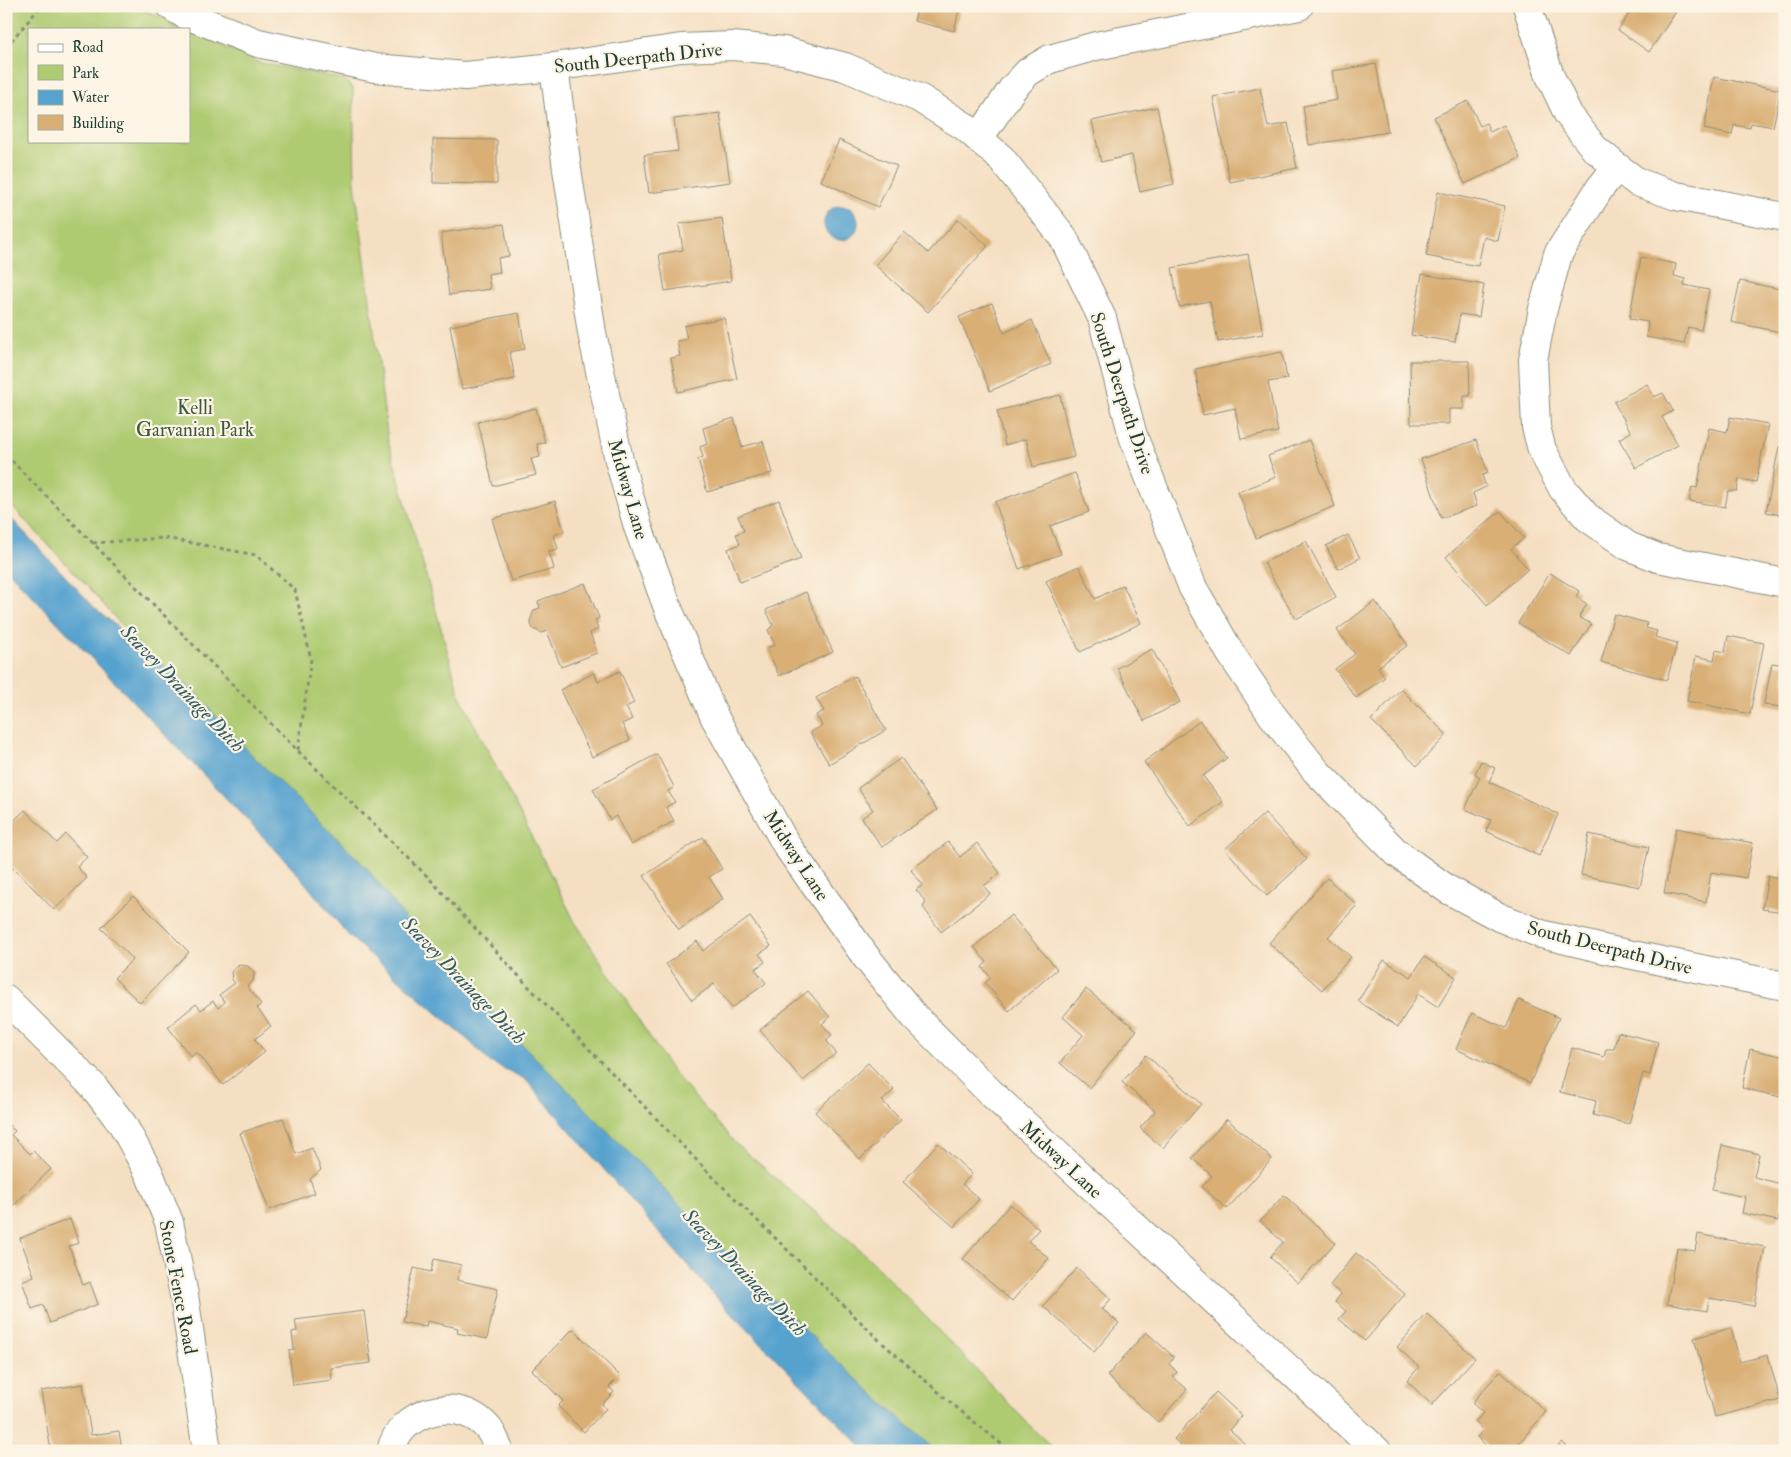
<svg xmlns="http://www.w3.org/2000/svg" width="1791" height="1457" font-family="'IM FELL Double Pica',serif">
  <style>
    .green { fill: #afcb72; stroke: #678453 }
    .water { fill: #57a2cf; stroke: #3b7082 }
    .building { fill: #d9af76 }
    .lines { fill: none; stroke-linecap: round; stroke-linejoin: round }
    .street-casing { stroke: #8a8e7b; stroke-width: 30 }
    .secondary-casing { stroke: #8a8e7b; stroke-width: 30 }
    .path { stroke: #8a8e7b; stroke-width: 3; stroke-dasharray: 4 4; stroke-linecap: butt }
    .street { stroke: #fff; stroke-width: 28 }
    .secondary { stroke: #fff; stroke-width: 28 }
    .labels { text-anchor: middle; stroke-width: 4.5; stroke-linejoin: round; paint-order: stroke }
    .street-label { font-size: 19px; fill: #1f3d34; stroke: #fcf5e5 }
    .park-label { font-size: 19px; fill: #3c5940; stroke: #fcf5e5 }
    .water-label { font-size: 20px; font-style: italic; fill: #305b62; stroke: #fcf5e5 }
  </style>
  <rect width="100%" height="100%" fill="#fcf5e5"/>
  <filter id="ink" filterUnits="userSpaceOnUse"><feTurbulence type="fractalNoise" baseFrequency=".02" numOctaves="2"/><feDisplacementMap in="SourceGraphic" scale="10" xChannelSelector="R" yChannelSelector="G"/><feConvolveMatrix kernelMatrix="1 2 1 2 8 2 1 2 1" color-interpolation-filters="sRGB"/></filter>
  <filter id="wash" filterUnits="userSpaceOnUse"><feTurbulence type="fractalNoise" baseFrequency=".0096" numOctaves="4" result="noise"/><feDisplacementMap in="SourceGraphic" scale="20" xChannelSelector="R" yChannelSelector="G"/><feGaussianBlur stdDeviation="1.12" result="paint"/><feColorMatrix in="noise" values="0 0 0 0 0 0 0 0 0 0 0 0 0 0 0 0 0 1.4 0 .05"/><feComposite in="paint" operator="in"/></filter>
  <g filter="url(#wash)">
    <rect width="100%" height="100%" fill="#f5dfc2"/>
    <path class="green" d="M6,6H136L185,29H29V141H189V30L257,62L344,79L353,88L355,183L388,441L460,696L575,922L672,1071L735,1143L870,1259L1038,1434L1057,1451H884L265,790L89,588L6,500Z"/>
    <g class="water">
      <circle cx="841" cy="223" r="17"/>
      <path d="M6,513L95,608L194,692L249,752L367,868L415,931L471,986L510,1032C651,1173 786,1321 937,1451H866L712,1293L525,1079L490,1062L468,1040L350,937L291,866L6,569Z"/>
    </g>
    <g id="blocks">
      <g class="building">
        <path d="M918,6H960L954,31L914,21Z"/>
        <path d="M1627,6H1680L1649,52L1618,30L1631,11L1626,8Z"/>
        <path d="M1376,64L1388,132L1309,145L1303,106L1337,100L1332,71Z"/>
        <path d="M1714,77L1781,90L1773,127L1751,123L1750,128L1734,125L1732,135L1704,129Z"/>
        <path d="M1260,88L1268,127L1288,123L1297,168L1230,182L1213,97Z"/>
        <path d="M1468,101L1480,126L1486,123L1490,132L1504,125L1520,158L1465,184L1434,117Z"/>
        <path d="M1157,107L1174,184L1140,192L1132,155L1101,162L1092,121Z"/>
        <path d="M720,113L730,182L649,193L644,155L678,151L674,119Z"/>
        <path d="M433,139L497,140V184L433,183Z"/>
        <path d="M839,140L897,166L878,207L821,181Z"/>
        <path d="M1438,192L1505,206L1498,241L1484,237L1478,266L1426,256Z"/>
        <path d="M722,218L731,281L665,291L659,254L683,250L679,224Z"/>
        <path d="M958,219L988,246L928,312L875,265L904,232L928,253Z"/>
        <path d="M504,224L509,256L498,258L500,272L488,274L490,289L449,295L441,233Z"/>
        <path d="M1248,254L1263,334L1218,342L1210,301L1179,307L1172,268Z"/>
        <path d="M1641,257L1676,264L1674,276L1685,279L1684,285L1709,290L1701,330L1688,327L1684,344L1646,337L1648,322L1629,319Z"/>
        <path d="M1422,274L1484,285L1479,317L1460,314L1455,342L1411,335Z"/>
        <path d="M1740,281L1785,290V333L1731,322Z"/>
        <path d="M992,303L1004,333L1032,320L1051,364L990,391L959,317Z"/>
        <path d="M519,313L525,349L510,352L515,379L462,389L450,326Z"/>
        <path d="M724,318L737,379L678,392L671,358L680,356L677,341L687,339L684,326Z"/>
        <path d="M1282,352L1287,379L1268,382L1278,432L1241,439L1235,408L1203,415L1195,369Z"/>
        <path d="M1410,361H1469L1470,396H1464V409H1449V424H1411Z"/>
        <path d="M1647,384L1654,397L1663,393L1673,411L1662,417L1678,445L1636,468L1619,439L1631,432L1614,402Z"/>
        <path d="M1060,395L1074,457L1033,467L1026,439L1005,445L997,411Z"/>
        <path d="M536,408L545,443L537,444L540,457L531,459L536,475L493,486L478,422Z"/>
        <path d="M1730,417L1768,424L1756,482L1739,479L1737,491H1728L1725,507L1689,501L1692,487L1697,488L1709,428L1727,432Z"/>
        <path d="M734,418L742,447L763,441L772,473L707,492L698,459L703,457L700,447L707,444L703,428Z"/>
        <path d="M1309,440L1335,506L1256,538L1238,492L1276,477L1268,456Z"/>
        <path d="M1476,440L1488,473L1482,475L1486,487L1473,493L1477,506L1441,518L1421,459Z"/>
        <path d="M1779,447L1785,448V516L1766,512Z"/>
        <path d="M1075,473L1089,512L1050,526L1061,554L1019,569L995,502Z"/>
        <path d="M779,500L801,559L740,582L728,549L740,544L736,534L744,531L738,516Z"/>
        <path d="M555,501L564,531L554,535L558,549L549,551L554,569L511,581L492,519Z"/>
        <path d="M1500,511L1524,538L1511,549L1528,569L1487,605L1446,557Z"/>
        <path d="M1348,535L1360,558L1338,569L1326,546Z"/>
        <path d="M1306,541L1336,597L1296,619L1264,563Z"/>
        <path d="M1079,566L1095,599L1123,585L1141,623L1080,652L1046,581Z"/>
        <path d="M1550,573L1579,591L1576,597L1587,604L1579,617L1591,624L1571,656L1518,623Z"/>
        <path d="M585,583L599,618L595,620L598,629L590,633L597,653L561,667L547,631L542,633L533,629L530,621L534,610L540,608L538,601Z"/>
        <path d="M806,592L833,652L779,676L767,648L775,645L768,630L773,625L766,610Z"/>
        <path d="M1375,601L1408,645L1378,667L1385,677L1356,698L1335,669L1355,654L1337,630Z"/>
        <path d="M1614,614L1647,623L1646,628L1657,631L1655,637L1677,643L1667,680L1601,662Z"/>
        <path d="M1728,636L1764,643L1750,714L1687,701L1696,656L1714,660L1716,650L1725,652Z"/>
        <path d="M1152,649L1180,702L1144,721L1117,668Z"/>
        <path d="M1772,663L1785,665V708L1764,704Z"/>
        <path d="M620,671L634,703L626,707L632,719L622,724L630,740L592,757L560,690L594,673L598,682Z"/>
        <path d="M855,676L886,730L829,764L810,732L822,726L816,715L824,711L816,698Z"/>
        <path d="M1401,689L1447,735L1417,766L1371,720Z"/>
        <path d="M1200,721L1227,758L1203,776L1223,802L1190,826L1144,762Z"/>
        <path d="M657,754L674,787L668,791L675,802L666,807L674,821L631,845L616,816L610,820L593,789Z"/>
        <path d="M901,758L937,810L882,847L862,818L873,810L858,788Z"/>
        <path d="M1481,761L1495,768L1489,782L1558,814L1539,856L1486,831L1491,820L1465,809L1480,777L1475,774Z"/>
        <path d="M25,810L57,843L66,834L87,857L77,867L87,878L54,910L14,868L9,872L6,869V828Z"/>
        <path d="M1265,813L1307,859L1267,896L1225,849Z"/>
        <path d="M1676,828L1753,843L1746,878L1711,872L1706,902L1664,893Z"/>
        <path d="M1589,834L1649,847L1640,887L1581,875Z"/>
        <path d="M703,837L722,869L709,877L723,899L679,930L644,876Z"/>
        <path d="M948,842L960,857L977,843L1000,873L984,886L990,894L941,932L923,907L926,902L916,890L923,885L911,870Z"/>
        <path d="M1784,861L1785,912L1762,909L1768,876L1780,878Z"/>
        <path d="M1327,878L1357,905L1328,937L1351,957L1322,990L1269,943Z"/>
        <path d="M133,896L189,952L140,1003L114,978L133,959L101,928Z"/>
        <path d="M1011,915L1057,969L1009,1011L985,983L991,978L982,967L987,962L974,947Z"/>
        <path d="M750,917L771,946L759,954L765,962L755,969L766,983L732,1008L714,984L692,1000L666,964L697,941L703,951Z"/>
        <path d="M1424,957L1456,977L1438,1007L1418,994L1398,1027L1358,1001L1384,960L1411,977Z"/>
        <path d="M239,965L248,966L254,973L253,981L247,986L261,1004L257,1008L271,1026L255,1039L265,1052L223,1085L197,1052L191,1057L168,1027L196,1004L201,1010L213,1001L218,1008L225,1002L219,995L235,983L232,980L231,972Z"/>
        <path d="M1086,989L1137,1030L1089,1088L1060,1063L1083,1035L1063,1017Z"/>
        <path d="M808,991L830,1017L822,1024L832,1035L826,1040L836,1053L803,1081L760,1030Z"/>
        <path d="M1519,1000L1559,1018L1530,1083L1456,1049L1472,1013L1506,1028Z"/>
        <path d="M1618,1032L1658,1042L1650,1075L1643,1073L1629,1124L1593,1115L1596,1101L1560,1092L1572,1048L1604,1057L1606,1049H1614Z"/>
        <path d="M1750,1049L1785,1057V1098L1742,1088Z"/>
        <path d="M1146,1055L1201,1104L1163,1148L1140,1128L1155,1111L1122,1082Z"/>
        <path d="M868,1063L894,1090L882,1101L901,1120L860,1159L815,1112Z"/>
        <path d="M283,1118L296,1154L312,1148L321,1170L310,1179L315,1193L269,1210L240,1133Z"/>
        <path d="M1227,1119L1272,1159L1227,1209L1202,1187L1212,1176L1192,1158Z"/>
        <path d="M6,1122L15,1131L11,1135L30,1154L33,1151L51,1169L14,1205L6,1197Z"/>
        <path d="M938,1143L972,1174L962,1184L979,1199L954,1227L903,1182Z"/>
        <path d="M1722,1145L1759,1154L1754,1177L1785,1185L1778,1221L1742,1213L1745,1197L1712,1190Z"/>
        <path d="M1284,1195L1335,1243L1298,1283L1270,1257L1283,1242L1260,1221Z"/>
        <path d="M1010,1204L1039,1229L1028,1241L1049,1258L1012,1301L963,1259Z"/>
        <path d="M70,1219L79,1243L69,1246L83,1285L90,1282L98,1304L50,1323L43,1305L32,1309L22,1281L34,1276L20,1238Z"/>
        <path d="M1698,1234L1765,1247L1754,1306L1709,1298L1707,1311L1667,1304L1677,1248L1695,1251Z"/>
        <path d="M1356,1253L1405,1294L1365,1341L1339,1319L1346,1311L1335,1302L1341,1294L1330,1285Z"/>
        <path d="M434,1259L461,1265L457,1280L498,1289L487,1339L457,1333L458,1328L427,1321L426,1327L402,1322L414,1268L431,1272Z"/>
        <path d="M1077,1268L1111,1299L1102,1309L1119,1323L1094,1352L1043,1306Z"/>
        <path d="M364,1311L371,1363L331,1368L332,1380L293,1385L289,1351L294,1350L292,1332L297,1331L295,1320Z"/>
        <path d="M1427,1314L1475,1358L1432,1405L1407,1381L1419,1367L1397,1347Z"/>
        <path d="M1731,1328L1740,1362L1768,1355L1780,1400L1715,1417L1694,1338Z"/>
        <path d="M573,1329L620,1376L609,1387L614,1392L602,1404L606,1409L584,1432L558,1406L563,1401L532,1370Z"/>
        <path d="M1146,1332L1174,1357L1169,1364L1177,1372L1173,1377L1187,1389L1158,1422L1107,1376Z"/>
        <path d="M1500,1371L1546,1412L1512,1451H1492L1477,1437L1483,1430L1475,1422L1483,1413L1472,1403Z"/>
        <path d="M83,1384L91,1435L119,1431L122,1451H51L41,1391Z"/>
        <path d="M1216,1392L1242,1416L1230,1430L1252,1451H1187L1174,1439Z"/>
        <path d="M1562,1442L1572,1451H1554Z"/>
      </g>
    </g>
  </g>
  <g filter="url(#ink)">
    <use href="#blocks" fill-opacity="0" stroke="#8a8e7b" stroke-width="1"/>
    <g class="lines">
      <defs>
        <g id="street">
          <path d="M1527,6L1550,76L1568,114L1594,148L1617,167L1637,182L1676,196L1785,217"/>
          <path d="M554,67L567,169L592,333L619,460L638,527L669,611L715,718L787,846L866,957L914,1016L991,1093L1377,1451"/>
          <path d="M979,138L1013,88L1028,72L1050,59L1096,46L1299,6"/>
          <path d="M1617,167L1600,188L1558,254L1543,309L1533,360L1536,427L1542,450L1563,489L1587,517L1628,546L1658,558L1785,583"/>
          <path d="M6,999L93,1086L123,1125L149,1173L169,1222L184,1295L207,1451"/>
          <path d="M391,1451C400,1411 455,1396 484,1424C492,1431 496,1441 499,1451"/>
        </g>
        <path id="secondary" d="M171,6L184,14L258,43L375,68L465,76L554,67L681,48L733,46L784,51L845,67L919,98L964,126L1001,158L1063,237L1102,318L1133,436L1193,588L1231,654L1272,715L1316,771L1397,853L1447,889L1499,917L1541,934L1608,950L1785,986"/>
      </defs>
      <use href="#street" class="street-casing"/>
      <use href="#secondary" class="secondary-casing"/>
      <g class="path">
        <path d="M6,47L41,6"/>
        <path d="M6,455L298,751L427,876L529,987L708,1172L880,1341L951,1403L1010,1451"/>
        <path d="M93,543L165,538L256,555L295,590L311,659L298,750"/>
      </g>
      <use href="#street" class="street"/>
      <use href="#secondary" class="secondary"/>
    </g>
  </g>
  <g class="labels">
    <g class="street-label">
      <text transform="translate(638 57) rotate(-6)" y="7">South Deerpath Drive</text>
      <text transform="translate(1123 393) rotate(72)" y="7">South Deerpath Drive</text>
      <text transform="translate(629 489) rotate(74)" y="7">Midway Lane</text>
      <text transform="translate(797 855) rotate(57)" y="7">Midway Lane</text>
      <text transform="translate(1610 947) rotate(14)" y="7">South Deerpath Drive</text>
      <text transform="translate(1062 1159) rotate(43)" y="7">Midway Lane</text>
      <text transform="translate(179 1287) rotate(79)" y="7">Stone Fence Road</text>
    </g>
    <g class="park-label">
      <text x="195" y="414">Kelli<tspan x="195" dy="22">Garvanian Park</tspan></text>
    </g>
    <g class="water-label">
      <text transform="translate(183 688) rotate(46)" y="7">Seavey Drainage Ditch</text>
      <text transform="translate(464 980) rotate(46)" y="7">Seavey Drainage Ditch</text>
      <text transform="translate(745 1272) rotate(46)" y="7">Seavey Drainage Ditch</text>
    </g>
  </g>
  <rect width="1791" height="1457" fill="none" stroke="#fcf5e5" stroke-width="25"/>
  <rect x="28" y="28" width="162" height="115" fill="#fcf5e5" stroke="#a4ab9e"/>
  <rect x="38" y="44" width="25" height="8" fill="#ffffff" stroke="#a4ab9e"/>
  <text x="72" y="52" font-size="15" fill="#1f3d34">Road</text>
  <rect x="38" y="65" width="25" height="15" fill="#afcb72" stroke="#a4ab9e"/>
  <text x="72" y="78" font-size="15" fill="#1f3d34">Park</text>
  <rect x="38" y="90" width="25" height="15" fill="#57a2cf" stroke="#a4ab9e"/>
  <text x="72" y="102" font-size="15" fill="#1f3d34">Water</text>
  <rect x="38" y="115" width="25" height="15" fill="#d9af76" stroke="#a4ab9e"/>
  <text x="72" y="128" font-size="15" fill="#1f3d34">Building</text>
</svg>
